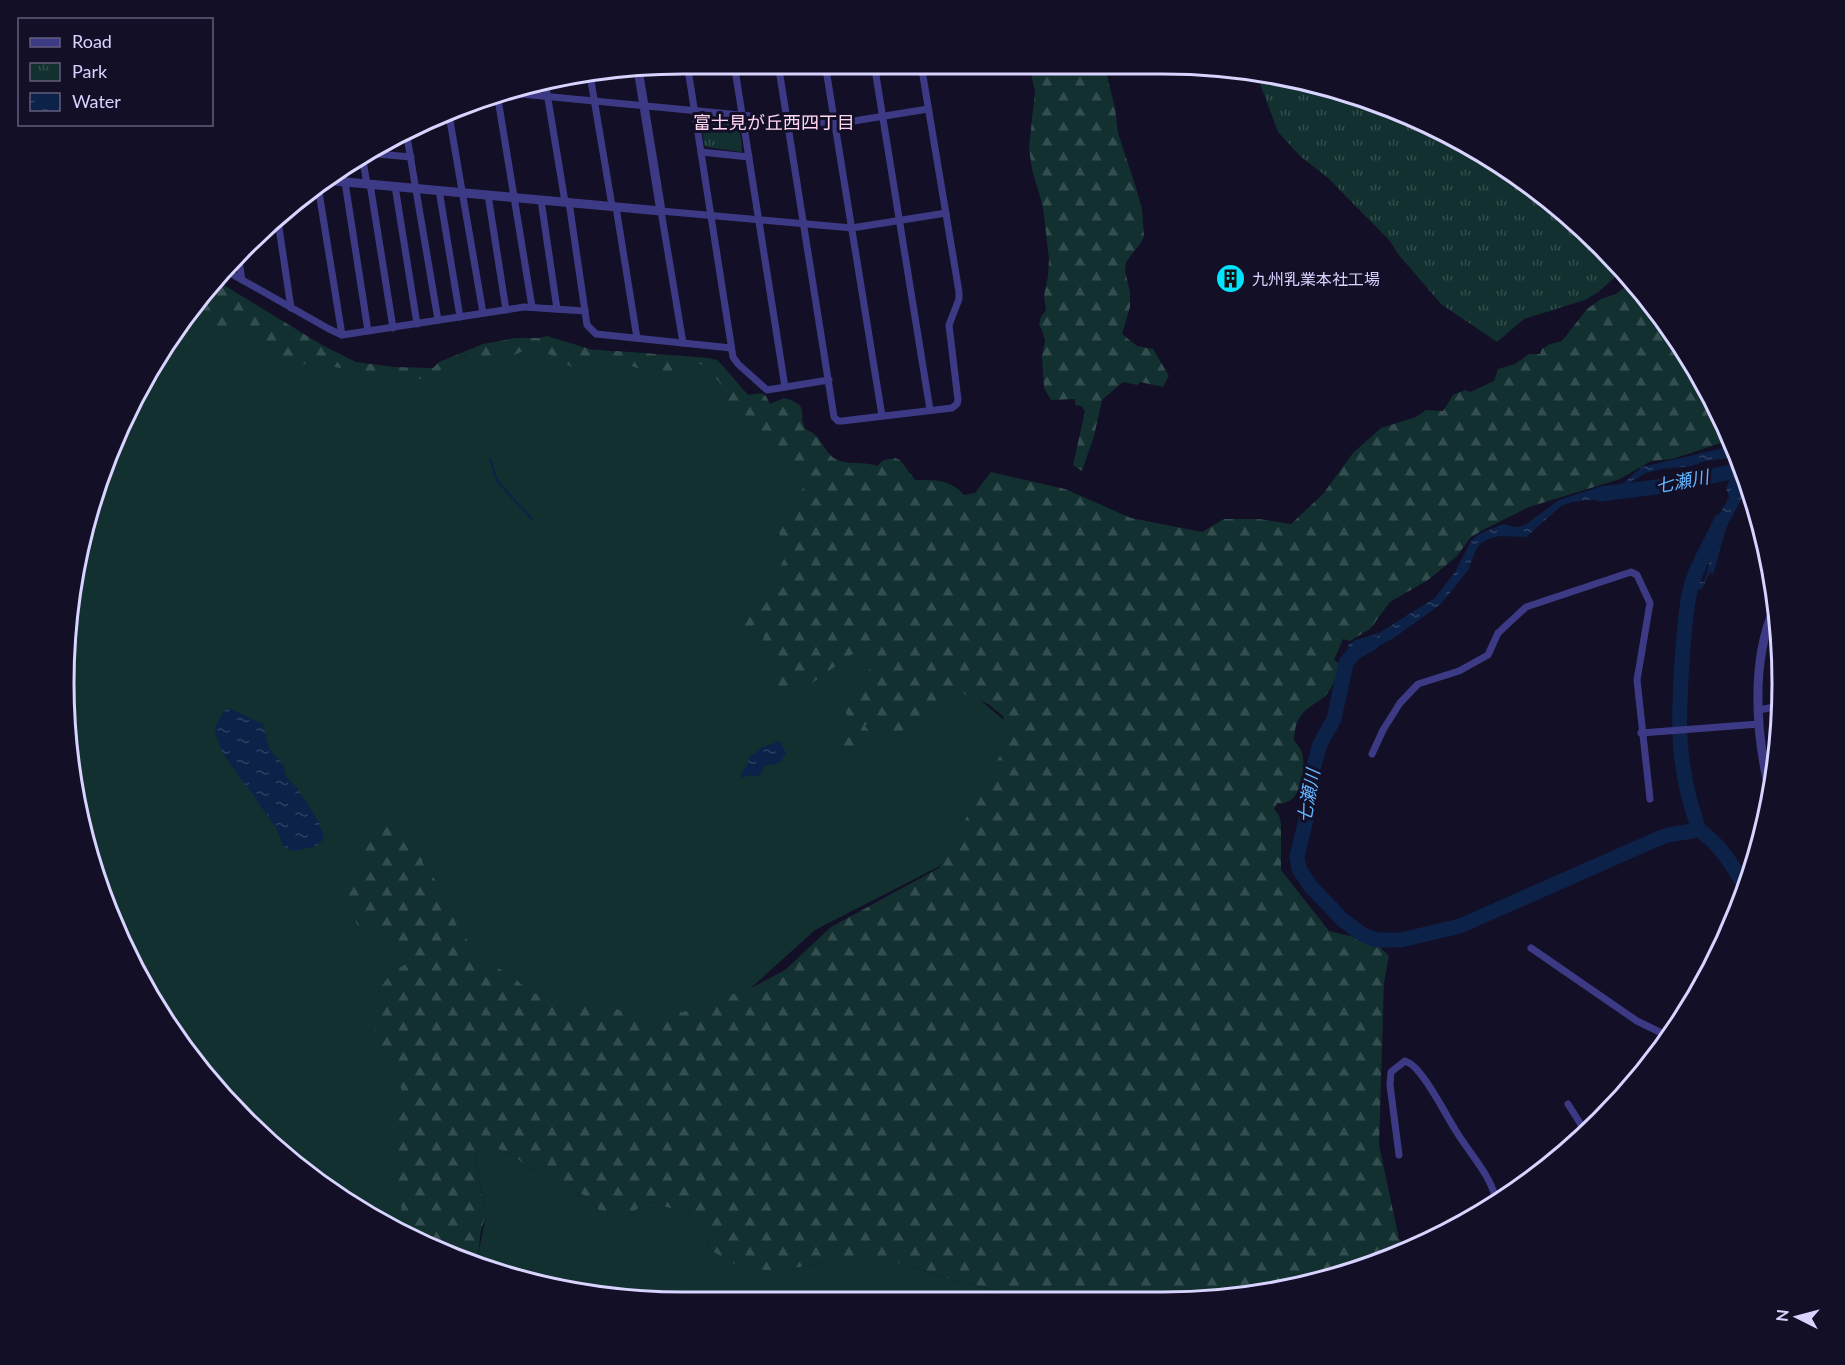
<svg xmlns="http://www.w3.org/2000/svg" width="1845" height="1365" font-family="Lato,'Noto Sans JP',sans-serif">
  <style>
    .grass { fill: #12302f }
    .forest { fill: url(#forest-firs) }
    .park { fill: url(#park-tufts) }
    .water { fill: url(#water-ripples) }
    .lines { fill: none; stroke-linecap: round; stroke-linejoin: round }
    .stream { stroke: #0c2248; stroke-width: 2 }
    .river { stroke: #0c2248; stroke-width: 15 }
    .minor { stroke: #3d3a85; stroke-width: 7 }
    .tertiary { stroke: #3d3a85; stroke-width: 9 }
    .labels { text-anchor: middle; stroke-width: 6; stroke-linejoin: round; paint-order: stroke }
    .poi-label { font-size: 16px; fill: #d9d4ff; stroke: #130f26; text-anchor: start }
    .neighbourhood-label { font-size: 18px; fill: #ffd6f0; stroke: #130f26 }
    .water-label { font-size: 18px; font-style: italic; fill: #62b6ff; stroke: #130f26 }
    .rim { fill: none; stroke: #d9d4ff; stroke-width: 3 }
  </style>
  <defs>
    <pattern id="forest-firs" width="22" height="20" patternUnits="userSpaceOnUse" patternTransform="scale(1.5)"><rect width="22" height="20" fill="#12302f"/><path d="M5 1l3.5 6h-7zM16 11l3.5 6h-7z" fill="#344d4e"/></pattern>
    <pattern id="park-tufts" width="24" height="20" patternUnits="userSpaceOnUse" patternTransform="scale(1.5)"><rect width="24" height="20" fill="#12302f"/><path d="M3 7l-1-3M5 7V3M7 7l1-3M15 17l-1-3M17 17v-4M19 17l1-3" fill="none" stroke="#344d4e"/></pattern>
    <pattern id="water-ripples" width="26" height="14" patternUnits="userSpaceOnUse" patternTransform="scale(1.5)"><rect width="26" height="14" fill="#0c2248"/><path d="M2 4q2-2 4 0t4 0M15 11q2-2 4 0t4 0" fill="none" stroke="#2f4163"/></pattern>
  </defs>
  <rect width="100%" height="100%" fill="#130f26"/>
  <g class="grass">
    <path d="M191,313L272,336L334,363L401,372L434,370L473,352L518,343L708,364L730,388L787,415L869,624L949,675L1019,732L940,866L815,930L731,1006L679,1018L626,1021L427,968L379,991V1043L415,1077L414,1238L373,1219L274,1148L191,1060L110,919L68,763V601L84,522L127,409Z"/>
    <path d="M484,1138L494,1147L516,1157L529,1169L542,1173L556,1184L582,1194L599,1210L622,1217L631,1214L645,1203L652,1202L687,1214L701,1226L709,1249L779,1271L826,1262H894L954,1280L1028,1298L642,1301L489,1270L478,1255L486,1216L475,1156L476,1146Z"/>
  </g>
  <g class="forest">
    <path d="M1029,64H1104L1115,108L1118,133L1137,191L1142,209L1144,236L1140,244L1126,262L1125,271L1130,292V307L1122,334L1137,346L1153,349L1169,376L1163,387L1140,382L1137,385L1123,382L1102,400L1094,436L1082,471L1073,465L1085,411L1081,406L1075,405V399L1051,400L1044,388L1042,356L1045,341L1042,330L1039,324L1041,317L1046,310L1044,296L1048,276L1049,259L1043,207L1032,169L1029,148L1035,91Z"/>
    <path d="M214,279L322,345L356,362L394,367L433,368L439,362L483,344L515,338H539L547,336L593,350C602,349 608,352 617,351L709,358L717,360L723,366L748,395L761,393L766,396L770,404L784,398C813,405 796,417 806,429C808,431 812,432 814,434C826,445 827,459 844,462C856,464 866,462 877,466L884,460L895,458L900,460L915,480C935,480 950,479 964,495L975,493L991,472L1065,489L1131,518L1202,532L1224,519H1259L1291,524L1323,494L1353,453L1381,428L1416,417L1426,410L1443,411L1453,395L1465,390L1470,392L1494,381L1498,369L1515,364L1529,354H1540L1542,349L1550,344L1562,341L1587,309L1601,299L1616,294L1632,282L1654,305L1718,408L1730,440L1672,459L1651,461L1620,479L1529,507L1483,530L1471,537L1457,556L1428,580L1390,602L1370,629L1350,641L1343,639L1334,660L1341,665C1337,676 1333,686 1326,695C1324,698 1318,701 1314,704C1299,714 1295,722 1294,740C1297,745 1301,748 1302,753C1306,765 1302,797 1287,802C1284,804 1280,803 1277,803L1274,809L1279,815L1281,823V870L1329,931L1375,942L1389,956L1384,982L1379,1145L1399,1239L1410,1249L1400,1255L1244,1297L1028,1298L954,1280L894,1262H826L779,1271L741,1268L709,1249L701,1226L687,1214L652,1202L645,1203L631,1214L622,1217L599,1210L582,1194L555,1184L542,1173L529,1169L516,1157L494,1147L484,1138L477,1146L475,1156L486,1216L481,1230L478,1255L485,1270L405,1233L394,1159L402,1091L387,1051L377,1042L372,1014L381,987L391,973L404,965L416,964L418,959L395,937L394,932L389,930L385,934L377,935L370,929L359,928L356,922L355,910L346,908C342,891 352,877 363,866L358,853L357,839L367,831L390,822L403,825L413,833L420,849L423,864L432,875L444,894L456,924L472,947L487,962L511,975L530,992L561,1001L614,1008L642,1019L683,1012L753,987L785,970L831,927L939,868L1009,739L1003,716L988,704L951,688L901,732L887,733L868,723L865,726L875,738L869,751L861,750L856,757L845,755L838,744L839,731L847,717L845,707L876,659L865,645L801,691L778,694L765,688L767,675L777,667L762,656V644L766,627L763,622L753,625L745,631L740,627L745,611L772,581L788,552L779,533L782,520L795,507L806,480L807,467L794,461L789,464C778,458 777,445 768,438L758,442L747,431H742L737,422L740,411L734,408C733,405 730,403 728,401C726,398 726,395 725,391C722,384 715,377 709,373V366L700,364L691,365L685,373L637,368L625,363L600,362L577,370L549,354L523,351L501,361L479,355H465L453,365L415,381L318,364H303L295,367L283,364L276,360L252,333L214,326L189,316Z"/>
  </g>
  <g class="park">
    <path d="M1256,73L1323,84L1400,110L1506,167L1571,217L1621,272L1597,293L1585,300L1524,319L1497,342L1441,304L1398,254L1390,241L1327,177L1301,157L1278,132Z"/>
    <path d="M701,114L737,118L739,120L742,152L706,147L704,145Z"/>
  </g>
  <g class="water">
    <path d="M1732,446L1736,457L1705,461L1692,466L1662,469L1646,473L1626,485L1618,494L1606,498L1572,502L1561,506L1526,537L1500,536L1491,538L1481,543L1476,550L1468,570L1442,603L1394,638L1361,655L1347,645L1356,640L1379,633L1435,598L1455,572L1470,543L1477,535L1503,524L1515,527L1525,525L1559,500L1596,488L1601,489V493L1621,485L1642,467Z"/>
    <path d="M1738,462L1746,483L1742,491L1741,500L1726,528L1713,575L1710,572L1702,589L1695,591L1693,605L1690,601L1691,590H1689L1687,603L1684,605L1683,596L1687,583L1698,586L1699,581L1704,582L1708,569L1716,521L1729,497L1726,488Z"/>
    <path d="M231,709L263,724L269,749L283,764L286,776L297,788L318,820L324,837C319,849 303,849 292,851L283,846L277,829L222,752L215,732L216,724L224,711Z"/>
    <path d="M777,741L781,742L786,753L780,763L764,766L761,774L757,777L750,775L741,778V773L747,765L750,756C756,754 759,748 765,746C770,744 773,745 777,741Z"/>
  </g>
  <g class="lines">
    <path class="stream" d="M490,459L497,481L532,519"/>
    <g class="river">
      <path d="M1600,494L1664,486L1741,470"/>
      <path d="M1372,643L1354,653L1346,663L1334,719L1320,744L1313,769L1310,804L1297,856L1299,869L1311,887L1343,920L1363,935L1377,940H1401L1460,926L1655,840L1668,835L1699,830C1720,844 1733,866 1746,888"/>
      <path d="M1699,830C1675,763 1678,717 1683,648C1685,626 1686,601 1693,580C1700,560 1712,541 1721,521"/>
    </g>
    <g class="minor">
      <path d="M687,63L733,357L738,364L767,390L829,380"/>
      <path d="M734,63L785,387"/>
      <path d="M778,63L834,417L838,421H842L952,408L957,404L958,400L949,325L959,299V292L921,64"/>
      <path d="M825,63L882,416"/>
      <path d="M874,63L930,410"/>
      <path d="M590,75L612,206"/>
      <path d="M545,81L565,202"/>
      <path d="M499,92L835,124L928,109"/>
      <path d="M497,93L532,307"/>
      <path d="M448,109L483,313"/>
      <path d="M406,131L438,320"/>
      <path d="M701,152L749,157"/>
      <path d="M366,153L411,157"/>
      <path d="M362,155L367,184"/>
      <path d="M345,182L368,331"/>
      <path d="M370,184L393,328"/>
      <path d="M318,186L342,335"/>
      <path d="M395,186L417,324"/>
      <path d="M439,190L460,317"/>
      <path d="M488,195L506,310"/>
      <path d="M541,200L557,309"/>
      <path d="M569,202L587,325L596,334L731,348"/>
      <path d="M616,207L637,338"/>
      <path d="M278,221L291,308"/>
      <path d="M238,255L242,280"/>
      <path d="M223,269L329,329L342,335L524,307L585,311"/>
      <path d="M683,343L661,211L852,228L946,213"/>
      <path d="M1759,710L1779,706"/>
      <path d="M1641,733L1759,724"/>
      <path d="M1372,754L1383,730L1400,703L1418,684L1459,671L1488,655L1498,633L1526,607L1631,572L1637,575L1650,603L1637,680L1650,799"/>
      <path d="M1531,948L1637,1021L1668,1036"/>
      <path d="M1568,1104L1585,1131"/>
      <path d="M1399,1155L1390,1085L1391,1072L1405,1061C1411,1063 1415,1067 1419,1072C1434,1090 1444,1112 1456,1131C1470,1154 1489,1173 1496,1199"/>
    </g>
    <g class="tertiary">
      <path d="M324,180L661,211L638,69"/>
      <path d="M1770,793C1756,734 1750,663 1775,606"/>
    </g>
  </g>
  <defs>
    <symbol id="building-disc" viewBox="-11 -11 22 22"><circle r="9.5" fill="#00e5ff" stroke="#130f26"/><path d="M-4-6H4V6H1V3H-1V6H-4ZM-2.5-4.3h1.7v1.8h-1.7ZM.8-4.3h1.7v1.8H.8ZM-2.5-1h1.7V.8h-1.7ZM.8-1h1.7V.8H.8Z" fill="#111"/></symbol>
  </defs>
  <g fill-rule="evenodd">
    <use href="#building-disc" x="1214" y="262" width="33" height="33"/>
  </g>
  <g class="labels">
    <g class="poi-label">
      <text x="1252" y="285">九州乳業本社工場</text>
    </g>
    <g class="neighbourhood-label">
      <text x="774" y="129">富士見が丘西四丁目</text>
    </g>
    <g class="water-label">
      <text transform="translate(1682 482) rotate(-11)" y="6">七瀬川</text>
      <text transform="translate(1309 796) rotate(-80)" y="6">七瀬川</text>
    </g>
  </g>
  <path d="M0 0H1845V1365H0ZM683 74H1163A609 609 0 0 1 1772 683V683A609 609 0 0 1 1163 1292H683A609 609 0 0 1 74 683V683A609 609 0 0 1 683 74Z" fill="#130f26" fill-rule="evenodd"/>
  <path class="rim" d="M683 74H1163A609 609 0 0 1 1772 683V683A609 609 0 0 1 1163 1292H683A609 609 0 0 1 74 683V683A609 609 0 0 1 683 74Z"/>
  <rect x="18" y="18" width="195" height="108" fill="#130f26" stroke="#625e7d" stroke-width="1.5"/>
  <rect x="30" y="38" width="30" height="9" fill="#3d3a85" stroke="#625e7d" stroke-width="1.5"/>
  <text x="72" y="48" font-size="18" fill="#d9d4ff">Road</text>
  <rect x="30" y="63" width="30" height="18" fill="url(#park-tufts)" stroke="#625e7d" stroke-width="1.5"/>
  <text x="72" y="78" font-size="18" fill="#d9d4ff">Park</text>
  <rect x="30" y="93" width="30" height="18" fill="url(#water-ripples)" stroke="#625e7d" stroke-width="1.5"/>
  <text x="72" y="108" font-size="18" fill="#d9d4ff">Water</text>
  <g transform="translate(1797 1317) rotate(276)" stroke="#130f26" stroke-width="4.5" paint-order="stroke">
  <path d="M0-4.5L10 22L0 15L-10 22Z" fill="#d9d4ff"/>
  <text y="-9" font-size="16" font-weight="bold" text-anchor="middle" fill="#d9d4ff">N</text>
  </g>
</svg>
